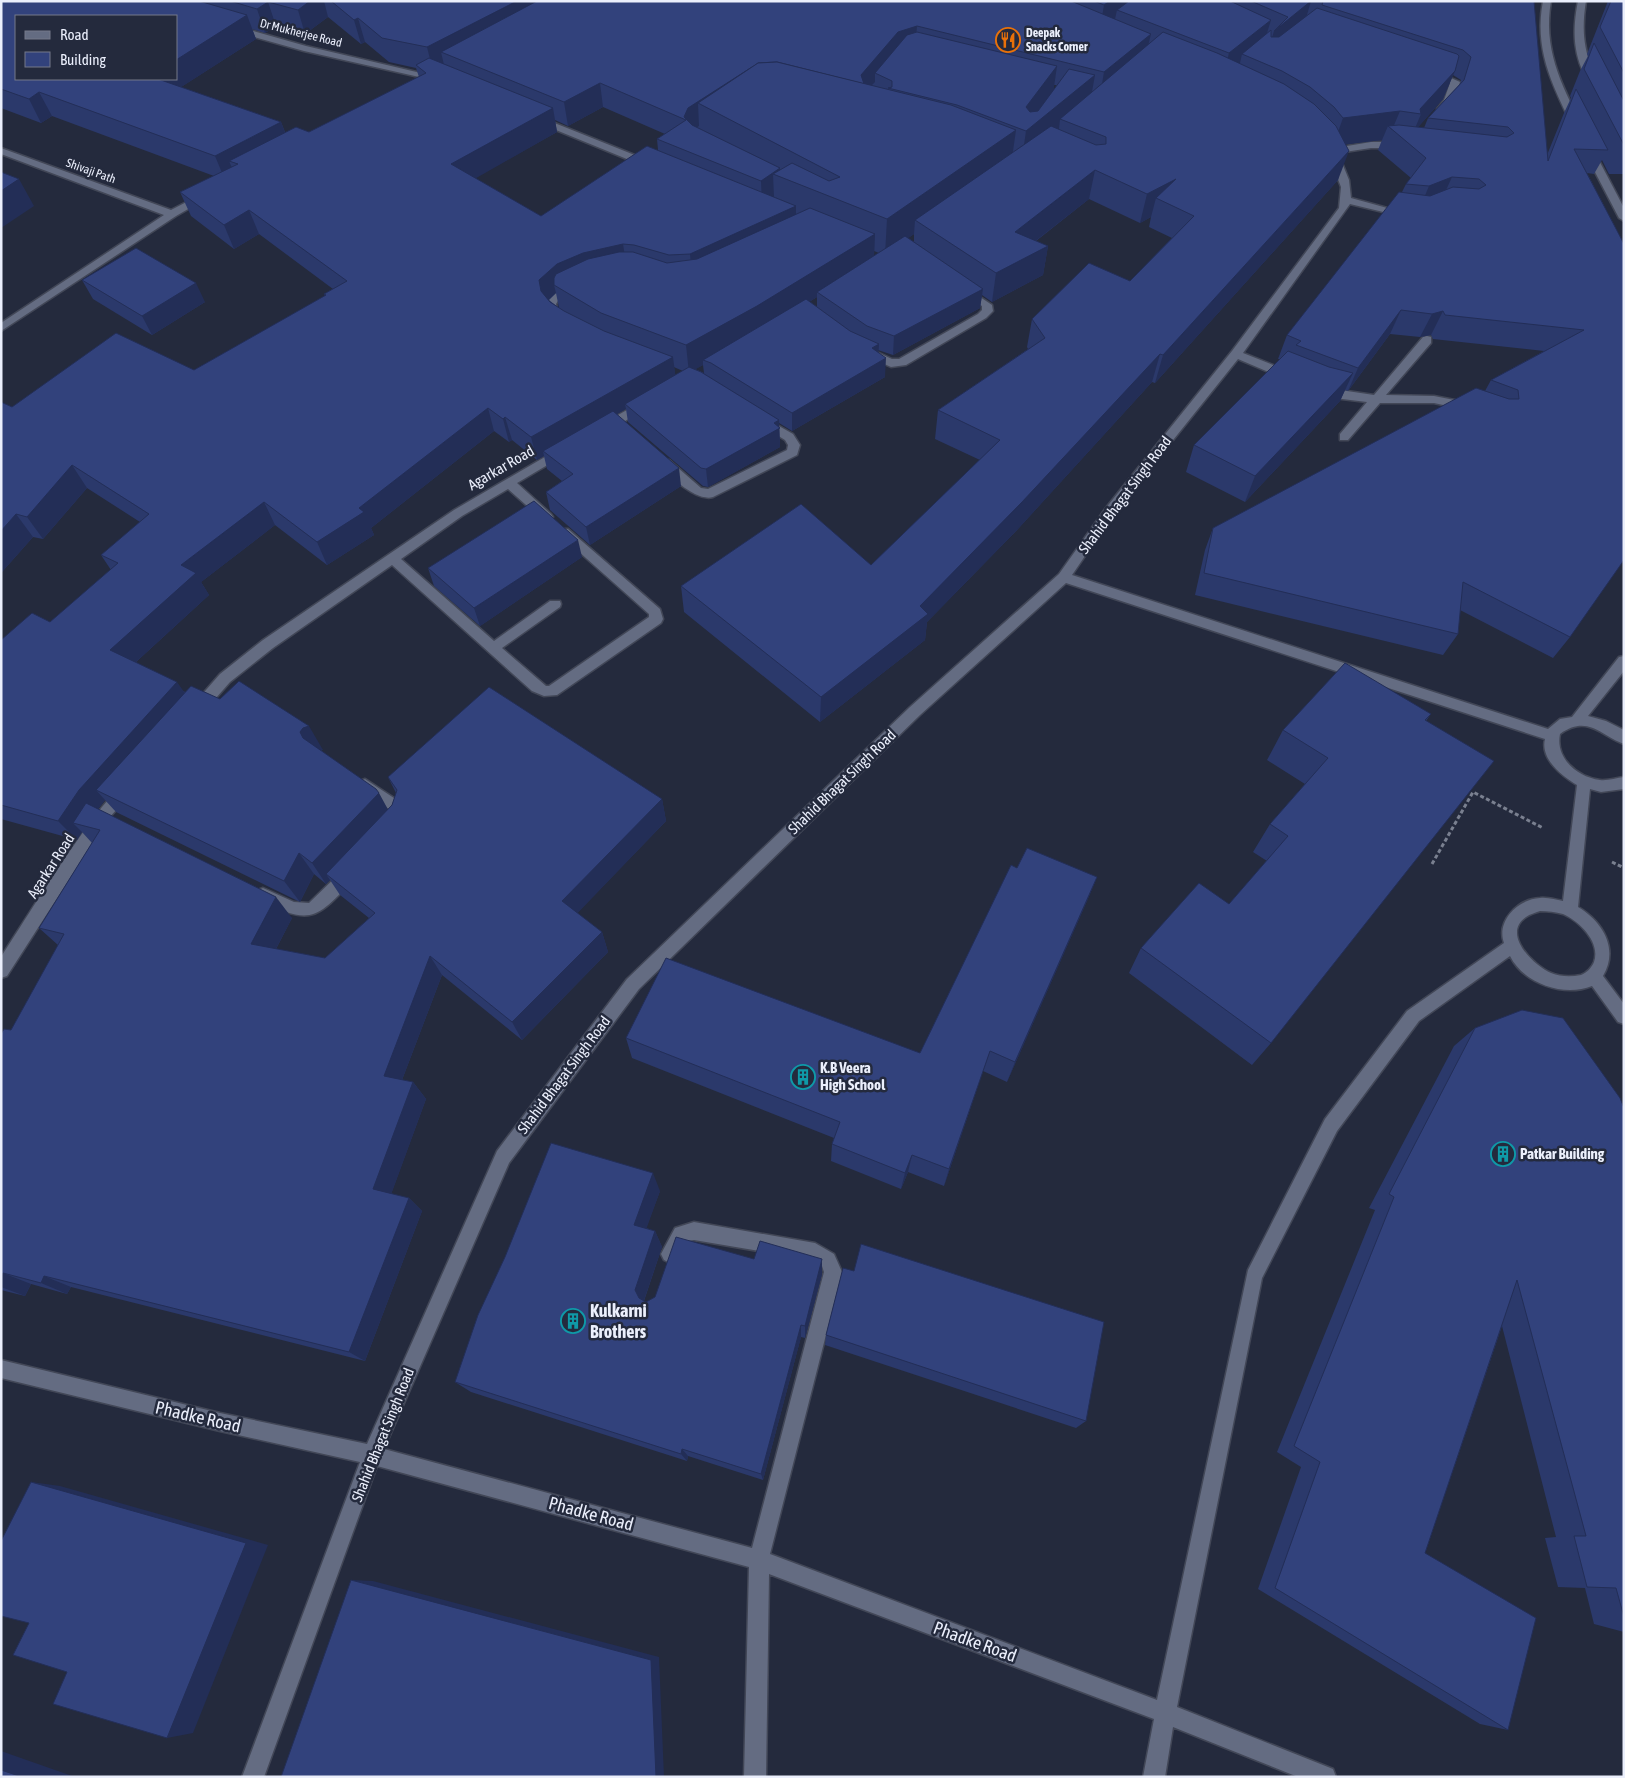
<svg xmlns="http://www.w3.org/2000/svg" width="1625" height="1778" font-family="'Asap Condensed',sans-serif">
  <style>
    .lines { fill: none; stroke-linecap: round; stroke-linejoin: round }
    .minor-casing { stroke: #424757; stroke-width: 3 }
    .path { stroke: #7a8090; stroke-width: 3; stroke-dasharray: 4 2.5; stroke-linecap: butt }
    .minor { fill: #646c82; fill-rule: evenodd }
    .wall { fill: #2b396b; fill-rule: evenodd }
    .shaded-wall { fill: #232e57 }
    .building { fill: #32427c; stroke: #232e57 }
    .labels { text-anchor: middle; stroke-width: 5; stroke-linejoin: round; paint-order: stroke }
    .far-street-label { font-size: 12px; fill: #ebeffc; stroke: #242a3d }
    .far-poi-label { font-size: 12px; font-weight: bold; fill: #ebeffc; stroke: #242a3d; text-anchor: start }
    .street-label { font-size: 15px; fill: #ebeffc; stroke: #242a3d }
    .poi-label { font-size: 15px; font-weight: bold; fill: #ebeffc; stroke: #242a3d; text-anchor: start }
    .near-poi-label { font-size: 18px; font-weight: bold; fill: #ebeffc; stroke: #242a3d; text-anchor: start }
    .near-street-label { font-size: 18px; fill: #ebeffc; stroke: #242a3d }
  </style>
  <rect width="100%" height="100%" fill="#242a3d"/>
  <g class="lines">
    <defs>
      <g id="minor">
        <path d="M1543,1H1551C1543,47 1560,83 1581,123L1579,125L1571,123C1551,83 1534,47 1543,1Z"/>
        <path d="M1578,1H1586C1581,31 1584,53 1597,81L1592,84L1589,83C1573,57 1572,31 1578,1Z"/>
        <path d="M236,26L306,46L442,78L437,81L304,51L233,31L232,29Z"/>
        <path d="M1433,70L1460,82L1454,101L1445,111L1437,109L1444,100L1450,83L1430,75L1428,73Z"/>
        <path d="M537,116L652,162L653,164L644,166L534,121V117Z"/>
        <path d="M1371,142H1400L1405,145L1400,148H1371L1338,153L1349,180L1351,198L1409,214L1404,217L1350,204L1243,353L1293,373V379H1285L1238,359L1113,515L1072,575L1548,729L1560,719L1572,717L1619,657L1624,656V671L1588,716L1606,721L1624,730V744C1601,736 1588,714 1560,734C1555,758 1577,777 1600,780C1607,781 1616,778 1624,777V789L1601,792L1590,789L1578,907C1603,922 1619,949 1603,976L1624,1004V1024L1618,1022L1592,986C1564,997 1524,984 1510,956L1419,1021L1337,1131L1262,1278L1177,1707L1333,1769L1336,1777H1298L1173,1727L1165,1777H1143L1154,1719L769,1574L766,1777H744L749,1567L377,1466L264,1777H242L360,1462L220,1431L1,1378V1360L220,1413L367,1444L497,1151L627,979L910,707L1059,574L1105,509L1232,351L1339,208L1341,187L1327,151L1329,149ZM1066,583L1545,739C1540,759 1562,776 1577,785L1563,901C1556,900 1548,897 1540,898C1518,899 1496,921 1504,943L1407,1011L1325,1119L1248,1270L1157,1700L770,1554L842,1272L834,1254L815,1243L694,1222L675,1228L661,1254L664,1260L670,1263L676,1260L686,1241L694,1240L812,1260L822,1266L824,1272L752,1548L384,1449L509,1163L639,989L920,715ZM1540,911C1547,911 1556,912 1563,914C1579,921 1601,942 1594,962C1592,967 1587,973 1581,975C1571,977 1561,977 1551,973C1534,966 1501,934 1526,917C1530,914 1535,913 1540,911Z"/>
        <path d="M1,148L171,210L200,195L209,197L176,216L1,331V323L164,215L1,154Z"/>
        <path d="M1589,148L1594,151L1624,208V221L1619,218L1584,151Z"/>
        <path d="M575,285L580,288L579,290L559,299L556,304L558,314L563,319L562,321H554L548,315L546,304L551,295Z"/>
        <path d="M965,287L992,305L993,311L986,318L906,365L891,367L864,355L862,352L868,348L892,359H899L978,314L982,310V306L961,292L960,290Z"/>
        <path d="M1427,336L1431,337V343L1386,395L1434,396L1475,404V410L1471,411L1434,403H1380L1348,440H1340V434L1367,402L1342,399L1320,393V387L1374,395L1423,337Z"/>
        <path d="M645,400L649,401V407L608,431H600V425Z"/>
        <path d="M763,417L793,434L800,445L797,455L713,497C697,502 668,476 659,463L661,460H669L701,488L708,489L787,450L788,445L785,440L759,424V418Z"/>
        <path d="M562,447L568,451L566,454L517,483L551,514L553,517L551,520H543L508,489L462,516L401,559L494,641L550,601H560L561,604L560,607L502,648L546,686H549L649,617V614L560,535L558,532L560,529H568L660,609L663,619L661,623L557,695L544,696L532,691L392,565L273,648L230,682L202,714H192L190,710L192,706L220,674L263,640L454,510Z"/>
        <path d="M365,779L400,802L407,814L403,824L398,826L393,824L390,810L360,789L358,785L360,781Z"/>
        <path d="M123,787L128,789L130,793L128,797L108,819L7,976L1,978V957C19,930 102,794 123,787Z"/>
        <path d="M349,868L354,869L356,874L354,879C315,921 311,925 258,900L255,895L258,890L263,888L294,902L309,903L344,869Z"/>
      </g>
    </defs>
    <use href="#minor" class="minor-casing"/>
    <g class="path">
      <path d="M1612,862L1624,868"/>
      <path d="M1432,864L1473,792L1543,828"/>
    </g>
    <use href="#minor" class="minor"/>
  </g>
  <g class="wall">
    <path d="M1,1H1534L1547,155L1564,113L1571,98L1570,96L1580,71L1588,56L1587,54L1608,1H1624V174H1609L1602,160L1594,174L1587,173L1624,244L1570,637L1553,658L1460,610L1458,634L1443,655L1195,595L1205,550L1213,528L1485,391L1491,380L1544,351L1433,339L1431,335L1420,337L1390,334L1348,391L1345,390L1340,401L1245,502L1186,472L1194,445L1280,359H1278L1287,335L1402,192L1406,184L1411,178L1378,150L1382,140L1345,144L1338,180L1155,383L1152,382L1017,530L927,622L925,640L820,722L684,612L681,586L871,565L980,460L935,439L938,410L1028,349L1027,347L1032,319L1130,281L1172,238L1149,227L1151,217L1140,223L1089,199L1036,241L1048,246L1043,275L992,302L982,295L980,308L893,355L878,350V352L885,377L792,431L779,423L780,447L708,487L703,486L628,422L626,409L617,414L681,486L590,545L550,510L546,492L562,481L547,469L544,456L537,460L512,440L509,442L494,431L371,528L374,535L327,565L275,525L201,582L209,595L136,662L185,692L323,750H321L388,810L392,805L396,793L388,777L662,799L666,821L577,913L602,932L608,952L522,1040L442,975L402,1080L413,1082L426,1099L391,1194L409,1198L422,1211L365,1361L71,1287L67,1294L31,1284L25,1296L1,1290V1034L11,1030L58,945L39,928L92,843L82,832L77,840L1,819V640L50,622L111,570L101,555L140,522L87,488L43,539L33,537L1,573V402L12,407L194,370L325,296L324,294L333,289L259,234L234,249L191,216L180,192L214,176L52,116L41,123L1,108ZM328,17L361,44L365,42L389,62L416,68L419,77L309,132H285L281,122L181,87L256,39L252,29L265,33L276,26L305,34ZM1453,75L1461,80L1460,84L1428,118L1424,128L1418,127L1443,99ZM1054,85H1057L1053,91ZM603,107L665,134L657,139L658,150L541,216L475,178L557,132L555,120L568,126ZM914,234V242L908,238ZM874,251L879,253L874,256ZM556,293L559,308L549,300ZM817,297V307L809,302ZM703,365L704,373L695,369ZM674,367L676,368L683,371L675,375ZM105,800L116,812L300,902L314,874L326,884L330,880L340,895L369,918L325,958L276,949L292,918L98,809Z"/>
    <path d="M82,280L205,302L152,335L93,299Z"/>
    <path d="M582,557L480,626L434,586L428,568Z"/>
    <path d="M1431,714L1426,721L1271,1043L1252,1065L1129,973L1141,948L1229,904L1267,861L1253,852L1270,824L1305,784L1267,760L1283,730Z"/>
    <path d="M1017,868L1097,877L1087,901L1007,1082L983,1071L944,1186L908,1172L901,1189L831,1161L832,1144L834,1138L632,1058L626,1038L920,1053Z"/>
    <path d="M1475,1028L1624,1108V1632L1594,1624L1585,1588L1558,1587L1545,1538L1556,1537L1502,1326L1425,1553L1508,1730L1480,1724L1258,1589L1301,1467L1277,1452L1375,1210L1369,1208L1454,1046Z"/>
    <path d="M660,1191L646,1228L655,1231L662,1247L644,1301L646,1302L754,1259L822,1274L805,1338L801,1337L763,1480L688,1456L687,1461L471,1392L455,1382Z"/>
    <path d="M854,1271L1086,1421L1076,1428L825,1345L826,1335Z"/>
  </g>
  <g class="shaded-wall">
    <path d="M310,1H324L328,17L305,34L298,10Z"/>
    <path d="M517,1H566L441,52L444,65L433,71L427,47Z"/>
    <path d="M1110,1H1142L1117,10L1115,19L1100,29L1104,5Z"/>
    <path d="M1311,1L1304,25L1267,54L1274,31Z"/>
    <path d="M268,2L276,26L265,33L257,9Z"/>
    <path d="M247,15L256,39L161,100L152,79H176V60Z"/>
    <path d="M358,18L365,42L361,44L354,20Z"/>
    <path d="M1271,20L1264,43L1242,54L1240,63L1223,77L1229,53Z"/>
    <path d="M917,26L915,50L875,73V82L870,87L861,85V75L898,32Z"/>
    <path d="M1151,34L1145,58L1100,96L1104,72Z"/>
    <path d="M1057,66L1053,94L1025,131L1026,107Z"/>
    <path d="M752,67L753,90L698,103L699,126L690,132L686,120L684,117L688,108Z"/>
    <path d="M1455,71L1443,99L1413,133L1421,114L1420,109Z"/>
    <path d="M1095,75L1090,103L1060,119L1059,129L1022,159L1026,131Z"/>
    <path d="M600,83L603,107L568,126L564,102Z"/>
    <path d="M39,92L52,116L41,123L29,99Z"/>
    <path d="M553,108L557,132L457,189L451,164Z"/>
    <path d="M1400,111L1392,130L1388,126L1382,140L1333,146L1343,118Z"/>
    <path d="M281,122L290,146L238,164L229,161L235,175L225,180L215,156Z"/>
    <path d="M1016,130L1011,165L915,220L914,234L885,255L887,219Z"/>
    <path d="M1349,151L1338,180L1155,383L1163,355Z"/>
    <path d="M780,168V177L773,174L774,197L762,205L761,181Z"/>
    <path d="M1095,170L1089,199L1011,260L1015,232Z"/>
    <path d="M1452,177L1441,201L1419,210L1429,186Z"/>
    <path d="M19,179L34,206L1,228V191Z"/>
    <path d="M1176,179L1156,198L1151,217L1140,223L1147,194Z"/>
    <path d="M796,206V230L692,278L690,254Z"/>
    <path d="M249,210L259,234L234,249L224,225Z"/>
    <path d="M875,234L874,261L817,292V297L758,333L703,360V365L689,373L686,345Z"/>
    <path d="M623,244L627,269L554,285L556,293L544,304L541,291L539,280L557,264L583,253Z"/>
    <path d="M1048,246L1043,275L992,302L996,273Z"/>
    <path d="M196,283L205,302L152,335L142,316Z"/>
    <path d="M983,289L980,308L893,355L894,336Z"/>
    <path d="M1401,310L1390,334L1348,391L1358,368Z"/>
    <path d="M1443,311L1431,335L1420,337L1432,314Z"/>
    <path d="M879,344L878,363L872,348Z"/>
    <path d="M1160,354L1152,382L1017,530L927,622L925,640L820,722L821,697L920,606Z"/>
    <path d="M673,357L676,380L625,404L626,409L547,454L543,451L544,456L537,460L531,437Z"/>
    <path d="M886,358L885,377L792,431V413Z"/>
    <path d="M1353,373L1340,401L1245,502L1255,476Z"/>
    <path d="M488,408L494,431L371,528L374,535L327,565L317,542L359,508Z"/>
    <path d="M505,417L512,440L509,442L503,419Z"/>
    <path d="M779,420L780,447L708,487L706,469Z"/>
    <path d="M72,465L87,488L43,539L27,517Z"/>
    <path d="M679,468L681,486L590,545L586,527Z"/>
    <path d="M264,502L275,525L201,582L209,595L126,671L110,650L181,565Z"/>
    <path d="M16,514L33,537L1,573V531Z"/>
    <path d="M578,540L582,557L480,626L474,608Z"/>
    <path d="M177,682L192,703L96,790L105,800L97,810L73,823L82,832L77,840L58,821L79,790Z"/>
    <path d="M309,726L323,750L316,751L303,738L300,732L303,728Z"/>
    <path d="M379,793L391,815L326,874L330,880L326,884L312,863Z"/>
    <path d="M662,799L666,821L569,922L562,901Z"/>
    <path d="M299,853L314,874L300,902L284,881Z"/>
    <path d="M1097,877L1087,901L1007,1082L1015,1062Z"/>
    <path d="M276,897L292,918L268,964L251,944Z"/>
    <path d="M602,932L608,952L522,1040L512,1022Z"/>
    <path d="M430,956L442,975L397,1093L384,1076Z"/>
    <path d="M990,1051L983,1071L944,1186L949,1169Z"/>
    <path d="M413,1082L426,1099L388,1203L373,1189Z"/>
    <path d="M912,1155L908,1172L901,1189L905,1173Z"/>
    <path d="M653,1173L660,1191L642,1241L634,1225Z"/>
    <path d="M409,1198L422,1211L365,1361L349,1352Z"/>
    <path d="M655,1231L662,1247L643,1303L639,1298L635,1290Z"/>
    <path d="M822,1259V1274L805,1338V1326Z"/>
    <path d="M3,1273L31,1284L25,1296L1,1287V1277Z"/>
    <path d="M44,1276L71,1287L67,1294L41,1283Z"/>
    <path d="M801,1325V1337L763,1480L761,1474Z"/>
    <path d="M682,1449L688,1456L687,1461L681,1454Z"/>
    <path d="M31,1482L60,1486L268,1545L193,1733L167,1738Z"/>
    <path d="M351,1580L373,1581L659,1657L664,1777H656Z"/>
    <path d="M1,1751L75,1777H22L1,1770Z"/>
  </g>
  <g class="building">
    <path d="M1,1H199L247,15L176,60V16H16V79H158L281,122L215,156L39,92L29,99L1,89Z"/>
    <path d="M230,1H310L298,10L268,2L257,9Z"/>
    <path d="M331,1H517L427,47L382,38L358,18L354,20Z"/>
    <path d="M537,1H1071L1151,34L1104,72L917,26L898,32L861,75L864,84L777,62L758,63L754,66L752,67L688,108L684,117L692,125L780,168L761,181L657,139L686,120L600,83L564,102L441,52Z"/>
    <path d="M1094,1H1110L1104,5Z"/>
    <path d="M1129,1H1230L1271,20L1229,53L1117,10Z"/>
    <path d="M1251,1H1311L1274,31L1288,17Z"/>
    <path d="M1323,1H1534L1548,161L1576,89L1608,150L1574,149L1624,244V560L1570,637L1463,582L1458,634L1204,573L1213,528L1476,388L1509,399H1519L1518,390L1491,380L1584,330L1445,315L1443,311L1432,314L1401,310L1358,368L1296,345L1301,341L1287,335L1399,192L1430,196L1453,187L1479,189L1486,185L1479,179L1452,177L1429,186L1406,184L1426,158L1388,126L1399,125L1507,137L1514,133L1508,127L1428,118L1464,80L1471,57L1463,50L1322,5Z"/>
    <path d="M1611,1H1624V73L1600,27Z"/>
    <path d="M1317,8L1457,54L1459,56L1455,71L1420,109L1421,114L1400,111L1343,118L1334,107L1310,87L1282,71L1242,54L1271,30V37H1279Z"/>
    <path d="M917,32L1057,66L1026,107L1030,112L1038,111L1069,69L1095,75L1026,131L957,105L888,88L892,87V81L875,73L907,35Z"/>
    <path d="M1163,32L1217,53L1284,84L1314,104L1336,126L1349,151L1163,355L1160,354L1022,502L920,606L928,614L821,697L681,586L801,504L871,565L1000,440L938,410L1045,338L1032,319L1089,263L1130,281L1194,216L1156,198L1176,179L1147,194L1095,170L1015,232L1048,246L996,273L915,220L1051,126L1096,145L1106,144V137L1060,119Z"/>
    <path d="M1594,43L1624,101V145L1584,69Z"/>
    <path d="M429,58L553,108L451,164L541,216L647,146L796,206L690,254L669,255L634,245L623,244L583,253L557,264L539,280L541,291L550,302L564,311L604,331L673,357L531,437L505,417L503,419L488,408L359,508L364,512L317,542L264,502L181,565L196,573L110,650L177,682L79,790L58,821L1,805V640L32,613L50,622L118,563L101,555L149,514L72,465L27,517L16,514L1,531V402L12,407L116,333L194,370L326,295L324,294L347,281L249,210L224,225L180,192L238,164L229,161L296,127L309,132L426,73L416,65Z"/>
    <path d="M777,62L951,105L1016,130L887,219L773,174L792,163L829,181L840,177L698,103L758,63Z"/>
    <path d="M1,172L19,179L1,191Z"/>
    <path d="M810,208L875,234L757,306L686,345L601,313L554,285V278L556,274L588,259L619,252H633L667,263L697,259Z"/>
    <path d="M905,236L983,289L894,336L867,326L817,292Z"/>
    <path d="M136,248L196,283L142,316L82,280Z"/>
    <path d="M806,299L850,331L879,344L872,348L886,358L792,413L711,363L703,360Z"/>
    <path d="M1288,351L1329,367L1353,373L1255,476L1194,445Z"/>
    <path d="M689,367L701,372L779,420L774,423L780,428L706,469L701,468L625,404Z"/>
    <path d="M613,411L679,468L586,527L546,492L573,474L543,451Z"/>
    <path d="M534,501L578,540L474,608L428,568Z"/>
    <path d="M1345,663L1431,714L1425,720L1494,761L1271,1043L1141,948L1199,883L1229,904L1288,836L1270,824L1328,758L1283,730Z"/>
    <path d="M239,681L309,726L303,728L300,732L303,738L376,789L379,793L312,863L299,853L284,881L96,790L191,686L220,699Z"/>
    <path d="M489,687L662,799L562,901L602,932L512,1022L430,956L384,1076L413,1082L373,1189L409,1198L349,1352L44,1276L41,1283L3,1273L1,1277V1034L4,1029L11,1030L64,934L39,928L100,830L73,823L86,803L276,897L251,944L325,958L375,913L326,874L392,805L397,790L388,777Z"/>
    <path d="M1027,848L1097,877L1015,1062L990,1051L949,1169L912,1155L905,1173L832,1144L840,1122L626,1038L666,958L920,1053L1011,865L1017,868Z"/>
    <path d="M1522,1010L1563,1018L1620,1098L1624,1108V1617L1616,1588L1587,1587L1574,1536H1586L1517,1280L1425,1553L1536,1618L1508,1730L1275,1588L1320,1462L1294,1446L1394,1197L1389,1194L1475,1028Z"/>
    <path d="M551,1143L653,1173L634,1225L655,1231L635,1290L639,1298L646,1302L655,1297L676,1237L754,1259L760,1241L822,1259L805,1326L801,1325L761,1474L682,1449L681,1454L455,1382L478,1315L505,1257Z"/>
    <path d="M861,1244L1104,1322L1086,1421L826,1335L843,1268L854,1271Z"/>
    <path d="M31,1482L246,1543L167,1738L53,1704L67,1672L13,1655L29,1623L1,1616V1541Z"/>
    <path d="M351,1580L651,1660L656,1777H281Z"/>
    <path d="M1,1770L22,1777H1Z"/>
  </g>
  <defs>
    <symbol id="restaurant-ring" viewBox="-11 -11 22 22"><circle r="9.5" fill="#242a3d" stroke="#e8710a" stroke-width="1.5"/><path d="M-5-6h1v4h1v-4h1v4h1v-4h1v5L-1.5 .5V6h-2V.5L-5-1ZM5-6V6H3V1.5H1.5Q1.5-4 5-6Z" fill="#e8710a"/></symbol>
    <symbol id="building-ring" viewBox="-11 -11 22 22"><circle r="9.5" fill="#242a3d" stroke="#0f9aa8" stroke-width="1.5"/><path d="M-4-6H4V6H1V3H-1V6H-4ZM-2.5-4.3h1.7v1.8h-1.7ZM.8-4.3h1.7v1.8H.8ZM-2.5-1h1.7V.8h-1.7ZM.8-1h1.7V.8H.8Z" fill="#0f9aa8"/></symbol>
  </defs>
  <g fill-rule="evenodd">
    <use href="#restaurant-ring" x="994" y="26" width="28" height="28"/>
    <use href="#building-ring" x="789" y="1063" width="28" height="28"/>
    <use href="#building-ring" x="1489" y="1140" width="28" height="28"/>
    <use href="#building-ring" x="559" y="1307" width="28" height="28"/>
  </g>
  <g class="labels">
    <g class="far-street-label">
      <text transform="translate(301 33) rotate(14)" y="4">Dr Mukherjee Road</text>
      <text transform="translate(91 171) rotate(20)" y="4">Shivaji Path</text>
    </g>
    <g class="far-poi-label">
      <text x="1026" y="37">Deepak<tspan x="1026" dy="14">Snacks Corner</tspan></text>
    </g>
    <g class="street-label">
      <text transform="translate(501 468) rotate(-30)" y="5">Agarkar Road</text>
      <text transform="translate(1125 495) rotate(-53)" y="5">Shahid Bhagat Singh Road</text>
      <text transform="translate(842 782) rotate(-44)" y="5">Shahid Bhagat Singh Road</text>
      <text transform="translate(51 866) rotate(-57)" y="5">Agarkar Road</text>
      <text transform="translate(564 1075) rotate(-53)" y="5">Shahid Bhagat Singh Road</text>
      <text transform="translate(383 1435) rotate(-68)" y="5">Shahid Bhagat Singh Road</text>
    </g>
    <g class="poi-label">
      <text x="820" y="1073">K.B Veera<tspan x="820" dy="17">High School</tspan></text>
      <text x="1520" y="1159">Patkar Building</text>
    </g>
    <g class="near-poi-label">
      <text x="590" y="1317">Kulkarni<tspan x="590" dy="21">Brothers</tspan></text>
    </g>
    <g class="near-street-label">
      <text transform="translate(198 1417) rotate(13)" y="6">Phadke Road</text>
      <text transform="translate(591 1514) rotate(15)" y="6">Phadke Road</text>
      <text transform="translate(975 1642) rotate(20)" y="6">Phadke Road</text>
    </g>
  </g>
  <rect width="1625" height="1778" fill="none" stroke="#ebeffc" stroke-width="5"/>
  <rect x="15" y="15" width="162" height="65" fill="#242a3d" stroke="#747989"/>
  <rect x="25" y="31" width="25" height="8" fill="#646c82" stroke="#747989"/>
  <text x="60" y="40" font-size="15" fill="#ebeffc">Road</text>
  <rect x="25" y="52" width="25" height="15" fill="#32427c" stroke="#747989"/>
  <text x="60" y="65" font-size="15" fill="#ebeffc">Building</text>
</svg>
